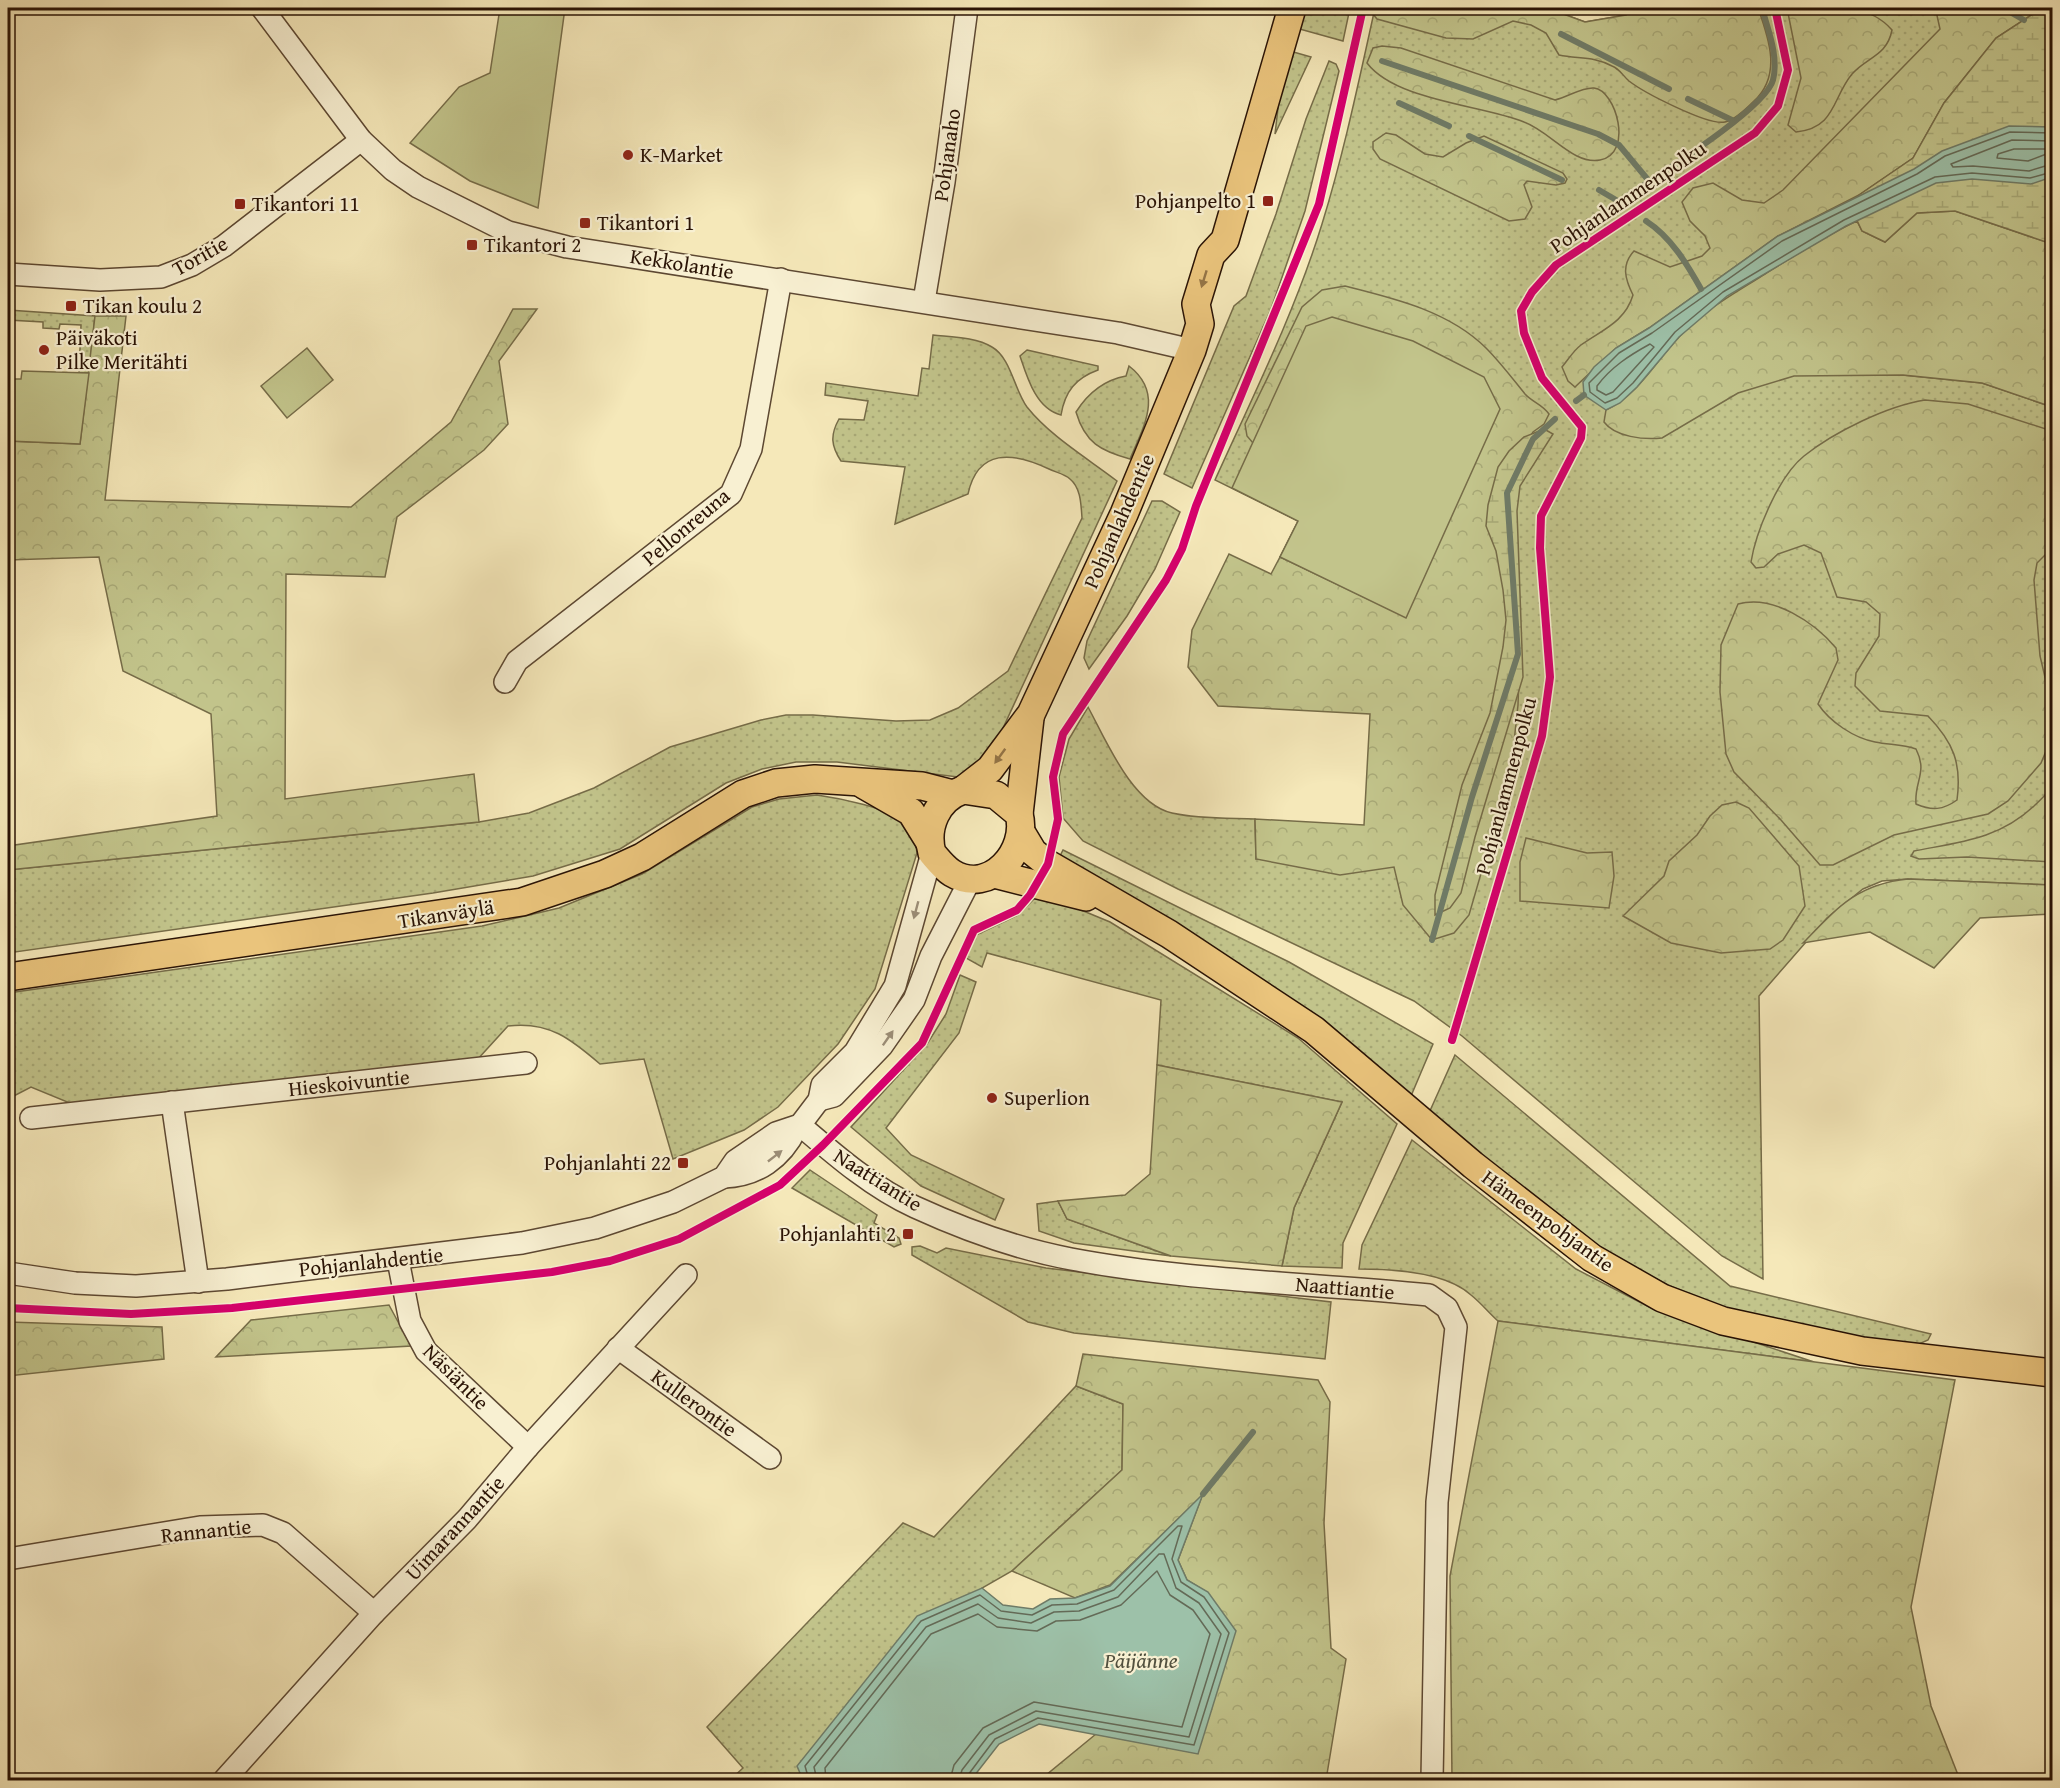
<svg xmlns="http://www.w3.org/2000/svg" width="2060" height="1788" font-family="'Gentium Book Plus',serif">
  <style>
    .grass { fill: url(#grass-dots); stroke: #766c48; stroke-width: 1.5 }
    .forest { fill: url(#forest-crowns); stroke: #766c48; stroke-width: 1.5 }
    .wetland { fill: url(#wetland-marsh); stroke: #766c48; stroke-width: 1.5 }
    .park { fill: #c2c48b; stroke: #766c48; stroke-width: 1.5 }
    .water { fill: #9dc1a9; stroke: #6f7b67; stroke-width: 1.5 }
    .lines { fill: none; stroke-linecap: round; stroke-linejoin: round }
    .shore { stroke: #646a57; stroke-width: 1.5 }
    .stream { stroke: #6f7b67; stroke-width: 6 }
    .minor-casing { stroke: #5d4832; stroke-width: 24 }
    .major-casing { stroke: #2a1305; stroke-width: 30 }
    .minor { stroke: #f8f0d2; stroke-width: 21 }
    .major { stroke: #eac47c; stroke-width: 27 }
    .cycleway-casing { stroke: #f8f0d2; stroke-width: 11 }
    .cycleway { stroke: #d6006c; stroke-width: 8 }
    .oneway { fill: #947446 }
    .oneway2 { fill: #9b8d76 }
    .poi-dot { fill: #8f2418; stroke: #f8f0d2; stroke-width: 2 }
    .labels { text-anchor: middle; stroke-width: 4.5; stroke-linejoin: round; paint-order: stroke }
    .poi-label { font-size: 21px; fill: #2a1305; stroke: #f8f0d2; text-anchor: start }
    .street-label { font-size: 21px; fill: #2a1305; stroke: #f8f0d2 }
    .water-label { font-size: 22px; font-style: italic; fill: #52503e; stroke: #f8f0d2 }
  </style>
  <defs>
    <pattern id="grass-dots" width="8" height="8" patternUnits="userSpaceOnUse" patternTransform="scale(1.5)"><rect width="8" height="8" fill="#c2c48b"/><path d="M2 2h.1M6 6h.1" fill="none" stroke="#a7a876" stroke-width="1.8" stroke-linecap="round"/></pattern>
    <pattern id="forest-crowns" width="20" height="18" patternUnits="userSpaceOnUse" patternTransform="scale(1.5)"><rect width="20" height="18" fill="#c2c48b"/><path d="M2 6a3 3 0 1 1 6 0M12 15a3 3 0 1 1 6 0" fill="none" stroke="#a7a876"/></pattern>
    <pattern id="wetland-marsh" width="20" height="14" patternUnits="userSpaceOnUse" patternTransform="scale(1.5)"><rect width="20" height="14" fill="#c2c48b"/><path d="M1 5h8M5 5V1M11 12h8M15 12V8" fill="none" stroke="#a7a876"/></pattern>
  </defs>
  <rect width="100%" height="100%" fill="#f5e8b9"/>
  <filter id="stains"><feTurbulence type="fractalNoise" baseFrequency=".00333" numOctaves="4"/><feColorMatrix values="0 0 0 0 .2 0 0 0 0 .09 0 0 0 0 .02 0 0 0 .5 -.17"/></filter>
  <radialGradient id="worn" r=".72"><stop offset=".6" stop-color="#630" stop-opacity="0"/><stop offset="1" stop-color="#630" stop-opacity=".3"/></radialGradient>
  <g class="grass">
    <path d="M1302,8H1350L1343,41L1296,28Z"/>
    <path d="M1375,8H1547L1585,22L1626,15L1637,8H2052V244L1980,220L1903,375L1982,383L2052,407V885L1908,879L1882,881L1863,889L1827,918L1759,996L1763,1279L1722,1256L1462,1036L1414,1001L1178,889L1083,841L1063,818L1059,777L1069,739L1088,707C1106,740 1132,804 1172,813C1199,819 1228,818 1255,819L1256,859L1394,867L1406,618L1280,557L1298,521L1215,480C1253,396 1295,312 1322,224C1344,153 1359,80 1375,8Z"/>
    <path d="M1290,51L1311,57L1275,134L1280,91Z"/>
    <path d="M1329,61L1336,64L1339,71L1305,211L1271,309L1192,488L1164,474L1234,306L1246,296L1276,214L1306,119Z"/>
    <path d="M8,310L95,316L89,373H79L81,325L60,324L59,329L43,328V322L8,320Z"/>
    <path d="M933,335C952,337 976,337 992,347C1011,358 1014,389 1027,407C1050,436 1087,458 1117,481L986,765L958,777L837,762H796L762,769L726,783L620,849L533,876L433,893L8,953V870L479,822L529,813L594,788L670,747L761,720L786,715H813L896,721L930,720L958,708L1008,671L1082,518C1081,505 1081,488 1070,479C1065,474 1055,472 1049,469C1013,452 978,448 968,494L895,524L905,467L841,461C831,446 830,435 839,419L864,420L868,401L825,395L826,383L918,396L922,368L929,369Z"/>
    <path d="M1027,350L1098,366V370C1076,378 1065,391 1061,415C1036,409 1027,377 1020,356Z"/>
    <path d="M1129,366C1164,393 1144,426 1130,459C1101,451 1085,443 1076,412C1088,393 1104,380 1126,376Z"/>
    <path d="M1152,501H1162L1180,512L1155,569L1127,616L1089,669L1084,658L1087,641Z"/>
    <path d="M817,795C838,798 891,808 905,823C913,831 916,842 917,853L875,989L838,1044L778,1107L744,1130L673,1159L644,1059L600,1064C571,1039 549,1021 508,1026L476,1061L77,1106L31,1087L8,1099V993L482,926L559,908L642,874L752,807L779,799Z"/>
    <path d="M1063,850L1289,962L1433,1044L1411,1096L1322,1019L1175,926L1058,860Z"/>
    <path d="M1040,893L1110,922L1298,1038L1397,1124L1343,1243L1342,1268L1282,1266L1294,1208L1342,1102L1157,1065L1161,1000L987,953L982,967L966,958L976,935L1018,915Z"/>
    <path d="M960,975L976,982L959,1033L886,1128L911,1155L1004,1199L995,1220L921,1186L851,1127L927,1044L946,1014Z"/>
    <path d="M1455,1055L1730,1286L1931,1334L1928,1340L1919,1344L1863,1339L1746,1316L1670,1286L1605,1252L1429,1113Z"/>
    <path d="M1412,1140L1576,1269L1653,1309L1814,1362L1498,1321C1489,1313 1481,1303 1471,1295C1446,1272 1391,1269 1359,1269L1362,1245Z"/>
    <path d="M810,1170L877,1215L874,1223L899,1238L901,1244L894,1247L792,1188Z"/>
    <path d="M1058,1201L1067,1219L1171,1256L1074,1243L1039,1231L1037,1204Z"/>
    <path d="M920,1246L937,1253L946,1248L1046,1268L1331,1302L1325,1359L1074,1333L1028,1322L912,1255V1247Z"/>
    <path d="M1076,1386L1123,1404L1122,1470L1012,1571L982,1588L803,1780H730L743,1768L707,1727L903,1523L934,1537Z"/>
  </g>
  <g class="forest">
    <path d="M1375,8H1547L1585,22L1626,15L1637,8H1758C1769,39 1782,75 1754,101C1747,108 1735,120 1725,122C1708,126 1643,92 1629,81C1623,76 1620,69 1612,66C1594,56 1578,59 1559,55L1546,33L1531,25L1513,21L1473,39L1446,38L1377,19L1373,14Z"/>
    <path d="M1787,8C1824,7 1866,0 1892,30C1887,56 1867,57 1852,74C1832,98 1836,128 1796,132L1788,125L1801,78Z"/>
    <path d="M1932,8H2022L2033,14L1996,38L1944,103L1913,158L1859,195L1778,236L1649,328L1616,348L1575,387L1568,381L1562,367C1568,360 1573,351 1581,345C1602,330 1625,322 1633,295C1625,279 1621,265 1634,251L1670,267L1702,256L1710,248L1705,236L1690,221L1682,202L1693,188L1713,183L1742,200L1764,203L1783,190L1940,29L1936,11Z"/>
    <path d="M1382,46L1401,48L1555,100C1568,97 1582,87 1594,88C1616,90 1634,154 1600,160C1573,165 1551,132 1524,122C1482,105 1396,101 1367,63L1373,48Z"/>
    <path d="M1386,133L1396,135L1425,154L1443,157L1466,143L1484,136L1563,173L1567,179L1565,183L1556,185L1527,181L1524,185L1532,207L1525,219L1509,221L1380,159L1373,149V142Z"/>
    <path d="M1955,211L2052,244V407L1982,383L1903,375L1794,376L1738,393L1662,438C1644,440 1615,437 1604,422L1606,410C1639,394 1655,362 1680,336C1705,309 1735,293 1765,274C1796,255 1824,236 1857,221L1862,231L1885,242L1917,213Z"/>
    <path d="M1345,286C1393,298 1449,311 1486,348C1500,362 1512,378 1525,394C1532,402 1542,404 1549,414L1544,424L1533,432L1502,484L1519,676L1518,705L1513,751L1500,808L1469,915L1454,933L1432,940L1403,905L1394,867L1340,875L1256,859L1255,819L1364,825L1370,714L1218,706L1188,667L1192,630L1229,554L1271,574L1280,557L1406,617L1253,443L1247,436L1245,424L1302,307L1322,290Z"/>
    <path d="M513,309H537L499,361L508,424L484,450L397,517L385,577L286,574L285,799L474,774L479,822L8,870V846L217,816L211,714L123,671L99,557L8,560V441L80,444L95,316H126L105,500L351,507L451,422Z"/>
    <path d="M1925,400L1968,404L2052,431V548L2037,563L2034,580L2040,656L2052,707L2049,744L2041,763L2008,801L1988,814L1894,835L1833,865H1820L1781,820L1734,772L1726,754L1720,692L1721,645L1738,604C1773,594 1815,623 1836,648L1838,660L1818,704C1830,722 1854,738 1875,742C1890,745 1902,744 1916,749C1928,773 1914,781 1916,804C1932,811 1943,810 1957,800C1962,763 1953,742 1928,716L1880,711L1855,686L1856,673L1879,636L1880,614L1866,602L1837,597L1821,553L1804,545L1778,554L1764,567L1756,568L1751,562C1756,531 1779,476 1804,456C1834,432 1887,406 1925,400Z"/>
    <path d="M2052,785V862L1967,857L1919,859L1911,856L1914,851C1960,842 1999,839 2034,806C2041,799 2048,794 2052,785Z"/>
    <path d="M1736,802L1749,808L1799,866L1805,906L1783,940L1770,949L1721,953L1671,943L1623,916L1664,876L1669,861L1697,835L1710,816L1722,805Z"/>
    <path d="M1526,838L1587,853L1612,852L1614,876L1609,908L1520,901V862Z"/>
    <path d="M1908,879L2052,885V914L1980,918L1934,968L1870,932L1803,943C1837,908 1857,884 1908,879Z"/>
    <path d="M1157,1065L1342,1102L1294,1208L1282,1266L1171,1256L1067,1219L1058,1201L1125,1195L1150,1174Z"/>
    <path d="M389,1305L411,1346L216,1357L251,1320Z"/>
    <path d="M1498,1321L1955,1380L1911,1607L1931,1706L1960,1780H1452L1450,1576Z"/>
    <path d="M8,1322L162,1327L164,1359L8,1376Z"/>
    <path d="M1083,1354L1318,1380L1330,1402L1324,1523L1331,1648L1346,1659L1326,1780H1040L1096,1734L1198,1753L1208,1593L1187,1580L1178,1560L1202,1496L1110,1585L1075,1598L1012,1571L1122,1470L1123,1404L1076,1386Z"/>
  </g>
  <g class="wetland">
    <path d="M2036,8H2052V244L1955,211L1917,213L1885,242L1862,231L1853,212L1859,195L1913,158L1944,103L1996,38L2033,14Z"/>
    <path d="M1544,429L1553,434L1520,486L1517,511L1523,677L1475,837L1461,893L1450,908L1435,915V895L1462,785L1490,713L1503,647L1506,620L1503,590L1496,551L1486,526L1488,505L1498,467L1509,451L1524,437Z"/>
  </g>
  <g class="park">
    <path d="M500,8H565L538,208L470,181L410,143L459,87L490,73Z"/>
    <path d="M1332,317L1413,341L1484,377L1500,409L1406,618L1280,557L1298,521L1232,488L1306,326Z"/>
    <path d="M307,348L333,380L287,418L261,386Z"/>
    <path d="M22,371L89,373L80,444L8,441V379H21Z"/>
  </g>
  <g class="water">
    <path d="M2009,126L2052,127V177L2031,184L1972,179L1936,183L1846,226L1727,296L1679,337L1637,387L1620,403L1606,410L1584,395L1583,382L1594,367L1616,348L1649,328L1778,236L1914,169L1942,151Z"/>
    <path d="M1203,1494L1178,1560L1187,1580L1208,1592L1236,1631L1198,1754L1039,1724L999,1744L971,1780H803L797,1766L917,1616L982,1588L1003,1605L1033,1609L1050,1599L1075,1598L1110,1586Z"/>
  </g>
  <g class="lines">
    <g class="shore">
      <path d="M2052,133L2010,132L1945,156L1917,174L1782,241L1652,333L1619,353L1589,383L1590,392L1605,403L1617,398L1633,383L1675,332L1723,292L1844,220L1935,177L1972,173L2030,178L2052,172"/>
      <path d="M2052,141L2012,140L1951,164L1953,167L1973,166L2029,171L2052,164"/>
      <path d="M2014,149H2047L2049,153L2028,161L1997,158L1998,154Z"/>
      <path d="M1650,344L1654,347L1613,392L1606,395L1597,390V386C1611,367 1630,355 1650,344Z"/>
      <path d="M809,1780L805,1766L921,1621L980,1595L1001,1611L1032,1615L1052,1605L1077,1604L1114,1590L1178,1526H1182L1172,1559L1181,1582L1204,1597L1229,1633L1194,1745L1038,1718L995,1739L968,1775L967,1780"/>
      <path d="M817,1780L814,1767L926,1627L978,1604L998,1618L1031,1623L1054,1612L1079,1611L1118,1597L1159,1554H1164L1176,1588L1199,1603L1221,1634L1189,1737L1036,1711L989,1735L962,1770L959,1780"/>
      <path d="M826,1780L825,1768L931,1634L978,1614L997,1627L1037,1631L1056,1621L1080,1620L1121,1605L1157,1571L1170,1595L1193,1610L1210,1634L1182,1727L1034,1702L983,1728L954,1765L950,1780"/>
    </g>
    <g class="stream">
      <path d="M2003,8L2024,20"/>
      <path d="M1561,34L1669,89"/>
      <path d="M1382,61L1598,134L1619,145L1649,181"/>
      <path d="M1688,99L1734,121"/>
      <path d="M1399,103L1449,126"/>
      <path d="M1469,136L1562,180"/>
      <path d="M1599,190L1623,204"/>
      <path d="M1620,201C1649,181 1766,109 1773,80C1779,56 1768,30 1762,8"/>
      <path d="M1646,221C1671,237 1687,264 1701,289"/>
      <path d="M1576,401L1584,395"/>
      <path d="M1432,940L1472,797L1518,654L1507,493L1533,439L1555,419"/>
      <path d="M1203,1494L1253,1432"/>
    </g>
    <defs>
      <g id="minor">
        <path d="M262,8L361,140L393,170L418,187L508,232L567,247L1118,333L1192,350"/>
        <path d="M8,274L100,280L161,277L192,265L224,246L361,140"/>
        <path d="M924,301L944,182L967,8"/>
        <path d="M505,682L517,661L731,494L751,449L781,279"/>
        <path d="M819,1100L834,1096L882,1046L914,1000L931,956L971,878"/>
        <path d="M172,1102L198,1282"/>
        <path d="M31,1118L526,1063"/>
        <path d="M800,1125C835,1155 873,1188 915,1207C963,1229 1018,1249 1071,1259C1188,1281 1310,1283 1429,1295L1447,1308L1456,1327L1437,1502L1432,1780"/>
        <path d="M724,1177C757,1176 782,1158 796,1129"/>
        <path d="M398,1260L410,1321L426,1351L528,1447"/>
        <path d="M8,1273L75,1283L136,1286L227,1279L522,1243L595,1228L673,1202L724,1177L735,1161L776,1133L800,1125L819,1100L822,1085L855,1052L895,986L932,853"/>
        <path d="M618,1348L770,1458"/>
        <path d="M8,1559L200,1527L263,1525L283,1533L374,1613"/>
        <path d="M224,1780L374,1613L467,1519L528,1447L686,1275"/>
      </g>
      <g id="major">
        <path d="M864,785L911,812L929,841"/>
        <path d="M963,790L990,769L1031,714L1124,514L1192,350L1200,324L1196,304L1211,255L1225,240L1292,8"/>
        <path d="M963,790L996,795L1019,814C1029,851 990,896 952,873C944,868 938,860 932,853C925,827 937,799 963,790Z"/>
        <path d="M1019,814L1030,718"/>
        <path d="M1021,832L1033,852L1048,864L1169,934L1314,1030L1473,1165L1592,1258L1662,1298L1723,1321L1862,1351L2052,1373"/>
        <path d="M994,874L1086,897"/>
        <path d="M8,977L522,902L605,874L642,857L743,794L776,783L815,779L922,786L953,794"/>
      </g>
    </defs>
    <use href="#minor" class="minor-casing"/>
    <use href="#major" class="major-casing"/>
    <use href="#minor" class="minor"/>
    <use href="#major" class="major"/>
    <defs>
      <g id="cycleway">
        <path d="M1452,1040L1542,736L1550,677L1540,548L1541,516L1581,438L1582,427L1542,378L1524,333L1521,311L1532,292L1556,265L1755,133L1778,106L1788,70L1775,8"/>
        <path d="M8,1308L131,1314L232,1308L552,1272L610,1261L679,1239L780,1185L823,1145L922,1043L974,930L1017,910L1030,895L1048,864L1058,819L1053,777L1063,734L1166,580L1182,549L1196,506L1319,204L1363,8"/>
      </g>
    </defs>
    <use href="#cycleway" class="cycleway-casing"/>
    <use href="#cycleway" class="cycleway"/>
  </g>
  <defs><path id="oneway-solid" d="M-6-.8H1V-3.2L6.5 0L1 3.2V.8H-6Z" transform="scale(1.5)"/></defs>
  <g class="oneway">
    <use href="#oneway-solid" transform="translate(1204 279) rotate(107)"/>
    <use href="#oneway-solid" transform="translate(1000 756) rotate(126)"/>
  </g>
  <g class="oneway2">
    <use href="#oneway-solid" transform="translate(916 910) rotate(105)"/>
    <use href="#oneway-solid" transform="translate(888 1038) rotate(-55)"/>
    <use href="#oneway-solid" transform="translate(775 1156) rotate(-38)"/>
  </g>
  <g class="poi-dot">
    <circle cx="628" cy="155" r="6"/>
    <rect x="1262" y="195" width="12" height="12" rx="3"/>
    <rect x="234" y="198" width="12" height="12" rx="3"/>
    <rect x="579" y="217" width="12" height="12" rx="3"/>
    <rect x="466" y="239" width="12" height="12" rx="3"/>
    <rect x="65" y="300" width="12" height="12" rx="3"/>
    <circle cx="44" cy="350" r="6"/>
    <circle cx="992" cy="1098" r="6"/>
    <rect x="677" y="1157" width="12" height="12" rx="3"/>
    <rect x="902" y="1228" width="12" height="12" rx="3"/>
  </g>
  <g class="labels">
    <g class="poi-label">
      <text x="640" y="162">K-Market</text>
      <text x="1256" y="208" text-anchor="end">Pohjanpelto 1</text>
      <text x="252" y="211">Tikantori 11</text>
      <text x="597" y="230">Tikantori 1</text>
      <text x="484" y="252">Tikantori 2</text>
      <text x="83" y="313">Tikan koulu 2</text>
      <text x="56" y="345">Päiväkoti<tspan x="56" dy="24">Pilke Meritähti</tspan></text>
      <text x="1004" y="1105">Superlion</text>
      <text x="671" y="1170" text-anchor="end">Pohjanlahti 22</text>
      <text x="896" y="1241" text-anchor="end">Pohjanlahti 2</text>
    </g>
    <g class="street-label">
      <text transform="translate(947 155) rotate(-82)" y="7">Pohjanaho</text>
      <text transform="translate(1628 197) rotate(-34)" y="7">Pohjanlammenpolku</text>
      <text transform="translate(200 256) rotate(-29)" y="7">Toritie</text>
      <text transform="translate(682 264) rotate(9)" y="7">Kekkolantie</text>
      <text transform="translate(1119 521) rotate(-66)" y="7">Pohjanlahdentie</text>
      <text transform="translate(686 527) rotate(-40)" y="7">Pellonreuna</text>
      <text transform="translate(1506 786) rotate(-75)" y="7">Pohjanlammenpolku</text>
      <text transform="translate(446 914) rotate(-9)" y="7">Tikanväylä</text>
      <text transform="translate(349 1083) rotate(-6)" y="7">Hieskoivuntie</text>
      <text transform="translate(878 1180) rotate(32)" y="7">Naattiantie</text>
      <text transform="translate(1548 1221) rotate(36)" y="7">Hämeenpohjantie</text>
      <text transform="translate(371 1262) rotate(-6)" y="7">Pohjanlahdentie</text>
      <text transform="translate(1345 1288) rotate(5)" y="7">Naattiantie</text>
      <text transform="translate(456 1377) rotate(45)" y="7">Näsiäntie</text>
      <text transform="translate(694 1403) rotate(36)" y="7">Kullerontie</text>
      <text transform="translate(455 1528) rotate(-47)" y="7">Uimarannantie</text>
      <text transform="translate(206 1531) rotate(-6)" y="7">Rannantie</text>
    </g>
    <g class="water-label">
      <text x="1141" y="1668">Päijänne</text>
    </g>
  </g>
  <rect width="2060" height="1788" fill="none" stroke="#f5e8b9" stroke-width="30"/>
  <rect x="9" y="9" width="2042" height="1770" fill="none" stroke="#2a1305" stroke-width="3"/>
  <rect x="15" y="15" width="2030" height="1758" fill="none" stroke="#2a1305" stroke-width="1.5"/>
  <rect width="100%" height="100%" filter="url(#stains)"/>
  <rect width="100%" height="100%" fill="url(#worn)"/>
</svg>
